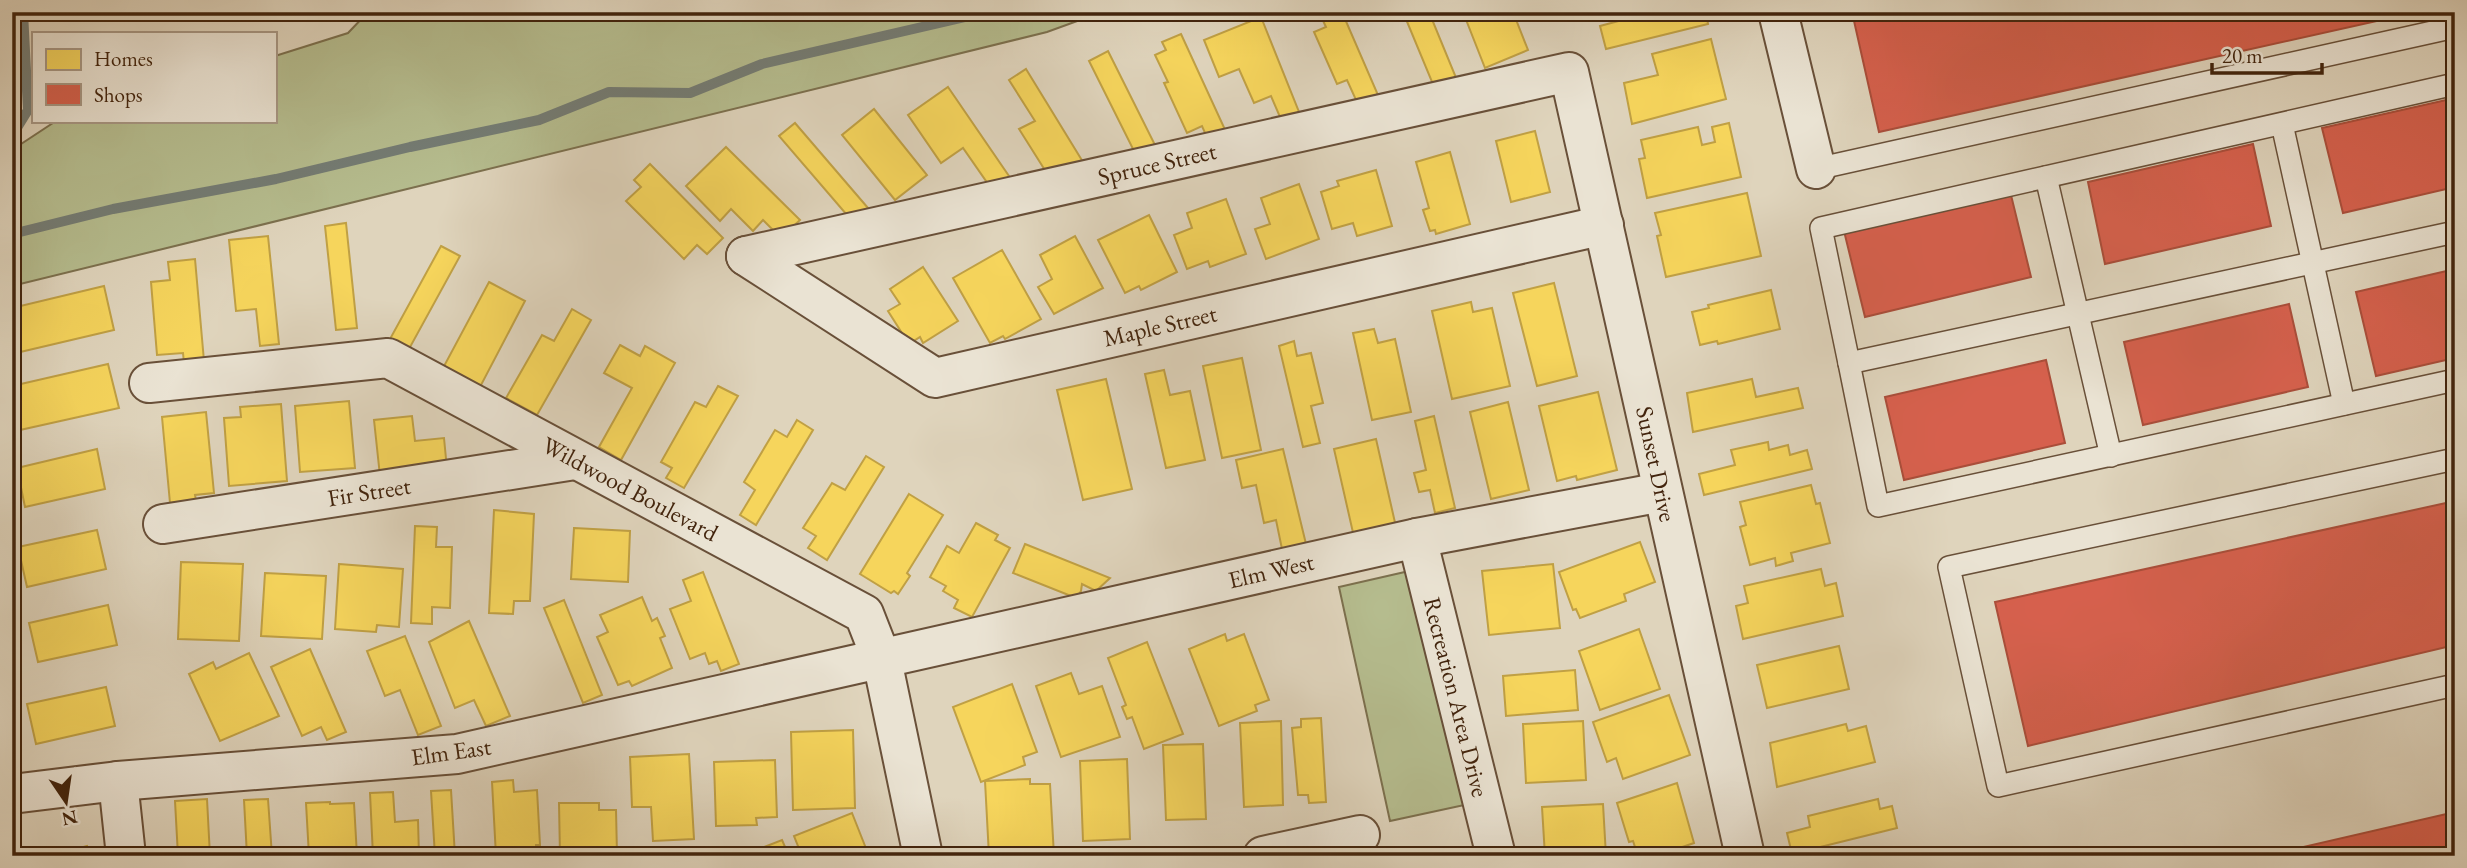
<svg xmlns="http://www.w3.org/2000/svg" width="2467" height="868" font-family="'EB Garamond',serif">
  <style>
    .green { fill: #b5bc8e; stroke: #7c704e; stroke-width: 2 }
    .homes { fill: #f6d55c; stroke: #c0a044; stroke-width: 2 }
    .shops { fill: #d6604d; stroke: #aa4e3a; stroke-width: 2 }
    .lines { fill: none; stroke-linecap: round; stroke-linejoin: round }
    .stream { stroke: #747c74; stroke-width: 10 }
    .service-casing { stroke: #695039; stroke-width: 24 }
    .minor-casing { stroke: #695039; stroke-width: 42 }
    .service { stroke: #eae3d3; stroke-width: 21 }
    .minor { stroke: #eae3d3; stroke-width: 38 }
    .labels { text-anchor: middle; stroke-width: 7; stroke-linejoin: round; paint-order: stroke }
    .street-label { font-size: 24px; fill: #42240d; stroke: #eae3d3 }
  </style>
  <rect width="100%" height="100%" fill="#dfd4bc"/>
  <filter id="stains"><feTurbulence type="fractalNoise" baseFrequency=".00286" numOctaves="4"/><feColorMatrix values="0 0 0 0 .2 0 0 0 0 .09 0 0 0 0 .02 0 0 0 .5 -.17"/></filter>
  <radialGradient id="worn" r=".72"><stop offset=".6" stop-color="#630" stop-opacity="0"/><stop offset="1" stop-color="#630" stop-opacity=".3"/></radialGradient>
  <g class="green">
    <path d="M368,12H1102L1047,32L12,286V150L56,121H275V56L348,33Z"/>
    <path d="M1418,569L1469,804L1390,821L1339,587Z"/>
  </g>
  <g class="homes">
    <path d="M1319,12H1342L1381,102L1361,111L1347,80L1337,84L1314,32L1326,27Z"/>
    <path d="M1403,12H1429L1459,85L1437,94Z"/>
    <path d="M1463,12H1513L1528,50L1485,68Z"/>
    <path d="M1625,12H1706L1708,24L1606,49L1600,26L1626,19Z"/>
    <path d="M1261,17L1301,117L1283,124L1271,96L1254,103L1239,69L1219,77L1204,40Z"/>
    <path d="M1181,34L1227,134L1209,142L1202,126L1187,133L1164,83L1168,82L1155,55L1166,50L1162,42Z"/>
    <path d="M1711,39L1726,99L1632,124L1624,83L1658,75L1652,54Z"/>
    <path d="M1108,51L1157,149L1138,159L1089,61Z"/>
    <path d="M1026,69L1083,162L1048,175L1019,129L1035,121L1009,80Z"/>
    <path d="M948,87L1011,179L993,191L963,148L941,163L908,115Z"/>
    <path d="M874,109L927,175L895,200L842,135Z"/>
    <path d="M795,123L868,208L853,222L779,136Z"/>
    <path d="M1729,123L1741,177L1647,198L1639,159L1645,158L1641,140L1698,127L1702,145L1715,142L1712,127Z"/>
    <path d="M1535,131L1550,192L1511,202L1496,141Z"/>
    <path d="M726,147L800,220L781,238L763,220L753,231L731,209L720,221L686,186Z"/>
    <path d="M1450,152L1470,224L1436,234L1435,230L1430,231L1423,210L1429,208L1416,162Z"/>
    <path d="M650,164L723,238L707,254L697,245L684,259L626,201L641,187L634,180Z"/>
    <path d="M1376,170L1392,226L1357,236L1353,223L1332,229L1321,192L1339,186L1337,181Z"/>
    <path d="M1299,184L1319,239L1266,259L1255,229L1270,224L1261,198Z"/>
    <path d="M1747,193L1761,256L1666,277L1657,236L1661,235L1655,213Z"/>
    <path d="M1226,199L1246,254L1210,267L1208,261L1187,269L1174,235L1192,228L1187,213Z"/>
    <path d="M1149,215L1177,272L1141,290L1139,286L1125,293L1098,240Z"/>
    <path d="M346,223L357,328L336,330L325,226Z"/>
    <path d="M268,236L279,344L260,346L256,309L236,311L229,240Z"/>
    <path d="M1075,236L1103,288L1054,314L1038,287L1052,279L1040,255Z"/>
    <path d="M441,246L460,256L409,349L390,339Z"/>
    <path d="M1002,250L1041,319L1005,339L1003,336L990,343L953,278Z"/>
    <path d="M195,259L204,361L184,363L183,353L157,355L151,282L170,280L168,262Z"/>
    <path d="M923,267L958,321L923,343L920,337L909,344L888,311L900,304L890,289Z"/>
    <path d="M489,282L525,301L480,387L443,368Z"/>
    <path d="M1554,283L1577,376L1537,386L1513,293Z"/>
    <path d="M104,286L114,330L16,353L12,336V308Z"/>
    <path d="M1771,290L1780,329L1718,344L1717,341L1700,345L1692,312L1709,308L1708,305Z"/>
    <path d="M1471,302L1473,312L1492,308L1510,386L1452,399L1432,311Z"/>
    <path d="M572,309L591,320L537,415L506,398L542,335L554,341Z"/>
    <path d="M1374,329L1378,343L1395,339L1411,412L1372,420L1353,333Z"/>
    <path d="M1294,341L1297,356L1311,353L1323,403L1311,406L1320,443L1303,447L1279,346Z"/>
    <path d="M620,345L640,356L645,346L675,363L621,460L599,447L632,388L604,373Z"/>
    <path d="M1242,358L1261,450L1222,458L1203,366Z"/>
    <path d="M108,364L119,408L20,430L12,386Z"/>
    <path d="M1164,370L1170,395L1190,391L1205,460L1166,468L1145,374Z"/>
    <path d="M1106,379L1132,489L1083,500L1057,390Z"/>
    <path d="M1752,379L1756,397L1798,388L1803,408L1693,432L1687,393Z"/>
    <path d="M718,386L738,396L684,488L666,478L672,468L661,462L695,402L706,407Z"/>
    <path d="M1598,392L1617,470L1577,480L1576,476L1557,481L1539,406Z"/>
    <path d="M349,401L355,468L300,472L295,406Z"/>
    <path d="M1508,402L1529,490L1491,499L1470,412Z"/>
    <path d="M281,404L287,481L229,486L224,418L241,417L240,407Z"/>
    <path d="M206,412L214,493L195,495L196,500L170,503L162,417Z"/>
    <path d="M412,416L415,441L444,438L447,469L380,476L374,420Z"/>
    <path d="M1434,416L1455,508L1435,513L1430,490L1419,492L1414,473L1426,470L1415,421Z"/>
    <path d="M797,420L813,430L756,525L740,515L755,490L744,482L775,430L787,437Z"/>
    <path d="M1376,439L1396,527L1354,537L1334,449Z"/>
    <path d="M1768,442L1769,450L1788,445L1790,455L1807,450L1812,469L1704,495L1699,474L1735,465L1731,450Z"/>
    <path d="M97,449L105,489L25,507L17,468Z"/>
    <path d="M1283,449L1306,544L1282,549L1276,520L1264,523L1256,485L1242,488L1236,460Z"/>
    <path d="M866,456L884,467L827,560L808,548L816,536L803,528L832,483L845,490Z"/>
    <path d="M1811,485L1816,504L1820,503L1830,543L1791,553L1793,561L1776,566L1775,558L1750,565L1740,527L1746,525L1740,502Z"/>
    <path d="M909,494L943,515L907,573L910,576L898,594L894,591L891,593L860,574Z"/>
    <path d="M494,510L534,514L530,601H514L513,614L489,613Z"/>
    <path d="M976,523L998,535L995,540L1010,548L972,617L954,608L958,600L943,591L946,586L930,577L947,546L959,553Z"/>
    <path d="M415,526L437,527L436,547H452L450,608L432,607V624L411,623Z"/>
    <path d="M574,528L630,531L628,582L571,579Z"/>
    <path d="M97,530L106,569L27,587L18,547Z"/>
    <path d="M1640,542L1655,582L1624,594L1626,601L1580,618L1576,609L1573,610L1559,572Z"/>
    <path d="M1025,544L1110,578L1096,591L1082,584L1081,591L1076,598L1013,573Z"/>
    <path d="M181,562L243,564L239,641L178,639Z"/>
    <path d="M339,564L403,569L399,627L377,625L376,632L335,629Z"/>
    <path d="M1553,564L1560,628L1489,635L1482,571Z"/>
    <path d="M1821,569L1825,586L1836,583L1843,616L1743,639L1736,606L1748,603L1744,586Z"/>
    <path d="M703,572L739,664L721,671L717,661L709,664L705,653L690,659L670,609L691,601L683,580Z"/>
    <path d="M265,573L326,576L322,639L261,636Z"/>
    <path d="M642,597L652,621L657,618L665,636L660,638L672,668L632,686L629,681L618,685L597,637L608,632L600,615Z"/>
    <path d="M564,600L602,695L583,703L544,608Z"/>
    <path d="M108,605L117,645L38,662L29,623Z"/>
    <path d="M469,621L510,716L486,726L474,700L455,708L429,642Z"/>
    <path d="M1639,629L1660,689L1600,710L1579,651Z"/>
    <path d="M1225,634L1227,641L1244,634L1269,700L1255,705L1257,711L1219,726L1189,649Z"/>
    <path d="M405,636L441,726L418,735L400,690L385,696L367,651Z"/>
    <path d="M1147,642L1183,734L1144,749L1132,717L1127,719L1122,707L1126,705L1108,658Z"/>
    <path d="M1839,646L1849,689L1767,708L1757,665Z"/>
    <path d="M310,649L346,732L327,740L321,727L302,736L271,667Z"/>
    <path d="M249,653L279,716L220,741L189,674L213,662L216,669Z"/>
    <path d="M1575,670L1578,710L1506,716L1503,676Z"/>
    <path d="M1071,673L1079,694L1102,686L1120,737L1061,757L1036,686Z"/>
    <path d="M1012,684L1037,752L1023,757L1025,765L981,782L953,707Z"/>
    <path d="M106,687L115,726L36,744L27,704Z"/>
    <path d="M1669,695L1690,755L1623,779L1616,758L1607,762L1593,722Z"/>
    <path d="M1321,718L1326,802L1309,803L1308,795H1298L1292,728L1301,727V719Z"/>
    <path d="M1281,721L1283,805L1244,807L1240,723Z"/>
    <path d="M1583,721L1586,780L1526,783L1523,724Z"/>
    <path d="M1846,724L1848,731L1866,726L1875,762L1777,787L1770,743Z"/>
    <path d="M853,730L855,808L793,810L791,732Z"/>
    <path d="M1203,744L1206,819L1166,820L1163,745Z"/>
    <path d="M689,754L694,839L653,841L651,807H632L630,757Z"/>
    <path d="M1127,759L1130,839L1083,841L1080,761Z"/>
    <path d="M775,760L777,817L756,818L757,825L716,826L714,762Z"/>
    <path d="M1030,779V784H1050L1054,856H989L985,781Z"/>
    <path d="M513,780L514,792L537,790L540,845H536L537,856H496L492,782Z"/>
    <path d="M1677,783L1694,843L1656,856H1638L1633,841L1629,842L1617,803Z"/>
    <path d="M451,790L455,856H435L431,791Z"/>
    <path d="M393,792L395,822L418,820L419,856H373L370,793Z"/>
    <path d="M207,799L210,856H178L175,801Z"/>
    <path d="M268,799L272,856H247L244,800Z"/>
    <path d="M1878,799L1880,809L1892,806L1897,828L1792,854L1787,833L1810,827L1808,816Z"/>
    <path d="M330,802V804L354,803L357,856H309L306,803Z"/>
    <path d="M559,803H599V810H616L617,854L560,856Z"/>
    <path d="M1603,804L1606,856H1545L1542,807Z"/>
    <path d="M852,813L869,856H802L794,836Z"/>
    <path d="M782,840L789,856H741Z"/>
    <path d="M87,846L89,856H50Z"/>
  </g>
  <g class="shops">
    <path d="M1852,12H2417L1879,132Z"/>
    <path d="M2455,98V187L2343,213L2322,128Z"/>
    <path d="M2253,144L2271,226L2105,264L2088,182Z"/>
    <path d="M2010,191L2031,277L1865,317L1844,231Z"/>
    <path d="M2455,269V358L2376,376L2356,292Z"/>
    <path d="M2289,304L2308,387L2143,425L2124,342Z"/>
    <path d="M2046,360L2065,443L1904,480L1885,397Z"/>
    <path d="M2455,501V645L2028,746L1995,602Z"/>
    <path d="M2455,812V856H2264Z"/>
  </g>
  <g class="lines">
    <g class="stream">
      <path d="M12,136L28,110L23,12"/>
      <path d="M12,234L113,209L276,179L410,147L539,120L609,92L690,93L762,64L987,12"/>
    </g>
    <defs>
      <g id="service">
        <path d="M2455,84L1821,228L1849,363L2455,232"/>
        <path d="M2282,124L2344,404"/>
        <path d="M1816,169L2455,27"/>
        <path d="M2046,177L2111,456"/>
        <path d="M1849,363L1878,506L2455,380"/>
        <path d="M2455,459L1949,567L1998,786L2455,685"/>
      </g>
      <g id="minor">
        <path d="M1778,12L1816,169"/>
        <path d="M746,256L1569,72L1745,856"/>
        <path d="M746,256L935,378L1604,225"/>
        <path d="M149,383L388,358L864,614L882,660L923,856"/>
        <path d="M163,524L575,460"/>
        <path d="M1417,538L1496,856"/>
        <path d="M118,781L126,856"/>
        <path d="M12,794L118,781L457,754L1417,538L1662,492"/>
        <path d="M1263,856L1360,835"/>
      </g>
    </defs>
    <use href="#service" class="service-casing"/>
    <use href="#minor" class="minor-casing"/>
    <use href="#service" class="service"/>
    <use href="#minor" class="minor"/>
  </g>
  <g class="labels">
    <g class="street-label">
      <text transform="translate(1157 164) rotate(-13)" y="8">Spruce Street</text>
      <text transform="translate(1160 326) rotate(-13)" y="8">Maple Street</text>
      <text transform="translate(1656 464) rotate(78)" y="8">Sunset Drive</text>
      <text transform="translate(630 489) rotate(28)" y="8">Wildwood Boulevard</text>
      <text transform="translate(369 492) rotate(-9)" y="8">Fir Street</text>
      <text transform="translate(1271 571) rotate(-13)" y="8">Elm West</text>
      <text transform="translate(1456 697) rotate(76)" y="8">Recreation Area Drive</text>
      <text transform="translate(451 752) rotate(-8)" y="8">Elm East</text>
    </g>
  </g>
  <rect width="2467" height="868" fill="none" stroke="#dfd4bc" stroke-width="42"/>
  <rect x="14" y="14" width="2439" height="840" fill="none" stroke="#42240d" stroke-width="3.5"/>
  <rect x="21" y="21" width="2425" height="826" fill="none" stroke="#42240d" stroke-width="2"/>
  <rect x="32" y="32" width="245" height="91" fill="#eae3d3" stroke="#a79784" stroke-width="2"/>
  <rect x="46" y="49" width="35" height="21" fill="#f6d55c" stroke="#a79784" stroke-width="2"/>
  <text x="94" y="66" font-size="21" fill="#42240d">Homes</text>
  <rect x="46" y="84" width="35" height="21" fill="#d6604d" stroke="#a79784" stroke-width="2"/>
  <text x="94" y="102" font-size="21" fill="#42240d">Shops</text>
  <g transform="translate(66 802) rotate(167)" stroke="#eae3d3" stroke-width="5" paint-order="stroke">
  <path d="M0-5L12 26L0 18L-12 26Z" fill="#42240d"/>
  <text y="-10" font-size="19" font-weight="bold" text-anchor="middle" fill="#42240d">N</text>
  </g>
  <path d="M2212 63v10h110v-10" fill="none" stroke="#42240d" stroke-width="3.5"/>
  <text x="2222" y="63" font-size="21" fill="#42240d" stroke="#eae3d3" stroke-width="5" paint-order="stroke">20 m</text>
  <rect width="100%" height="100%" filter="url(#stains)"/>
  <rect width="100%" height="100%" fill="url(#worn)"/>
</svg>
